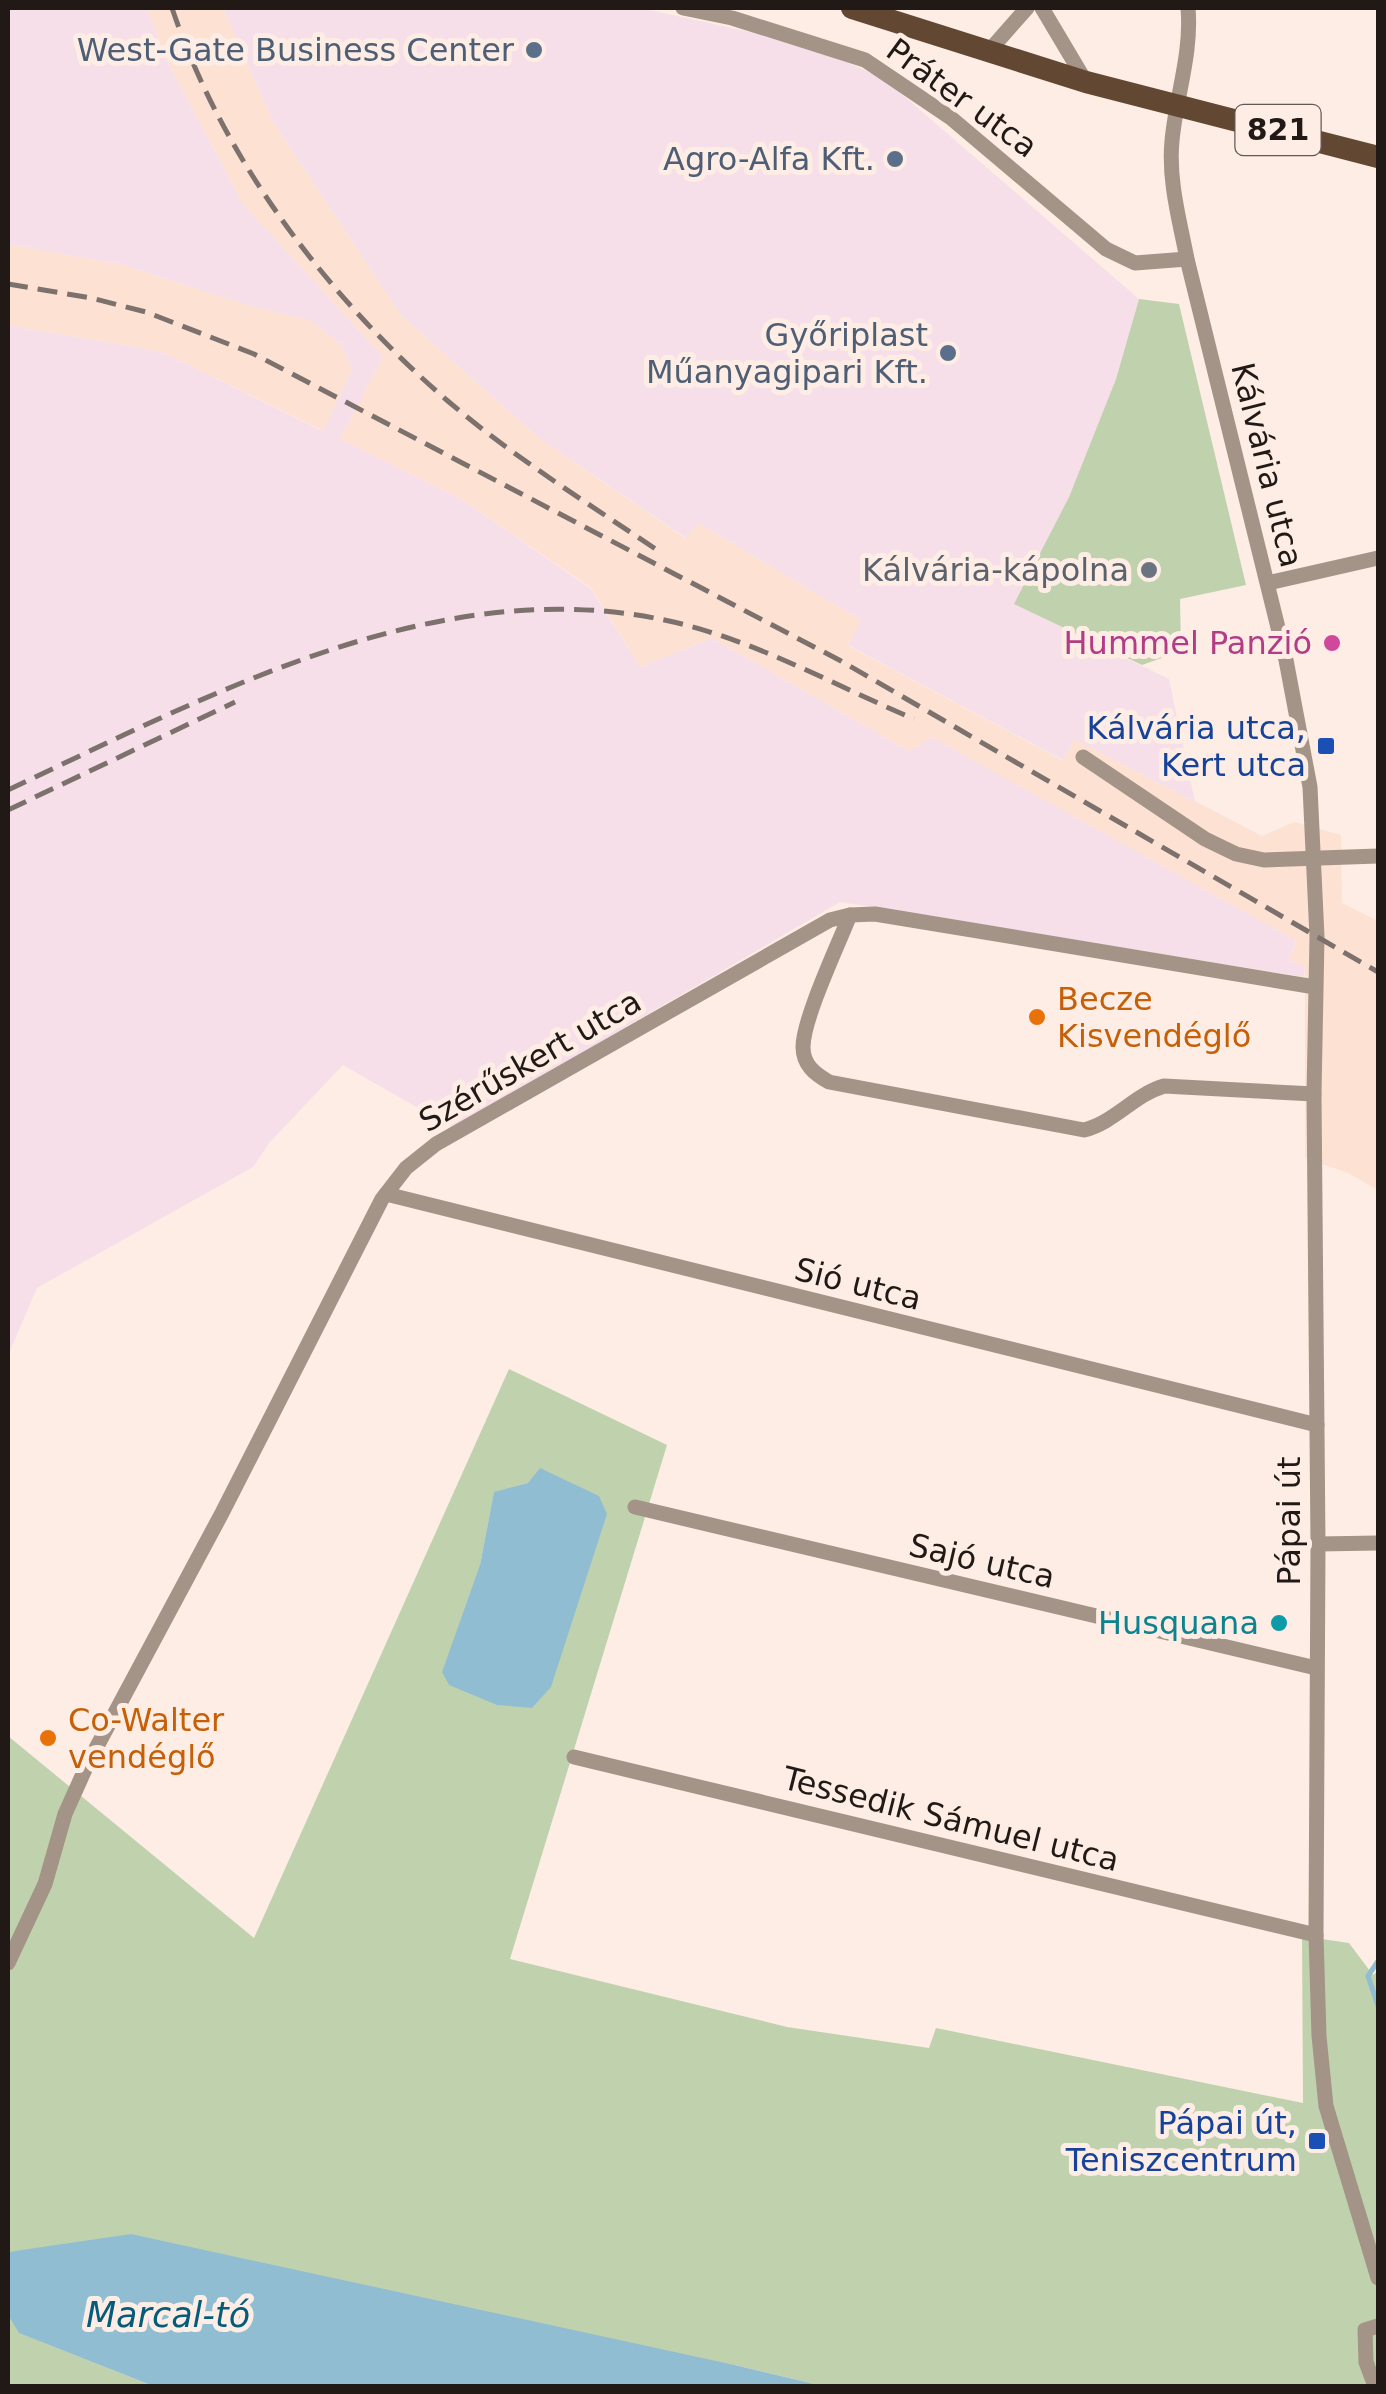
<svg xmlns="http://www.w3.org/2000/svg" width="1386" height="2394" font-family="'DejaVu Sans',sans-serif">
  <style>
    .built { fill: #fde2d4 }
    .industrial { fill: #f7dfea }
    .green { fill: #c0d2ad; fill-rule: evenodd }
    .water { fill: #91bdd3 }
    .lines { fill: none; stroke-linecap: round; stroke-linejoin: round }
    .stream { stroke: #91bdd3; stroke-width: 5 }
    .street { stroke: #a39487; stroke-width: 15 }
    .primary { stroke: #624833; stroke-width: 22 }
    .rail { stroke: #7c716c; stroke-width: 5; stroke-dasharray: 20 10; stroke-linecap: butt }
    .service-dot { fill: #5c6f8a; stroke: #fdede5; stroke-width: 4 }
    .worship-dot { fill: #6b7280; stroke: #fdede5; stroke-width: 4 }
    .hotel-dot { fill: #d1479c; stroke: #fdede5; stroke-width: 4 }
    .transit-dot { fill: #1a4fb4; stroke: #fdede5; stroke-width: 4 }
    .food-dot { fill: #e8710a; stroke: #fdede5; stroke-width: 4 }
    .culture-dot { fill: #0f9aa8; stroke: #fdede5; stroke-width: 4 }
    .labels { text-anchor: middle; stroke-width: 10; stroke-linejoin: round; paint-order: stroke }
    .shield { fill: #fdede5; stroke: #625954; stroke-width: 2.5 }
    .shield-label { font-size: 30px; font-weight: bold; fill: #201916 }
    .service-label { font-size: 32px; fill: #4e5e75; stroke: #fdede5; text-anchor: end }
    .street-label { font-size: 32px; fill: #201916; stroke: #fdede5 }
    .worship-label { font-size: 32px; fill: #5b616d; stroke: #fdede5; text-anchor: end }
    .hotel-label { font-size: 32px; fill: #b23c85; stroke: #fdede5; text-anchor: end }
    .transit-label { font-size: 32px; fill: #164399; stroke: #fdede5; text-anchor: end }
    .food-label { font-size: 32px; fill: #c56008; stroke: #fdede5; text-anchor: start }
    .culture-label { font-size: 32px; fill: #0d838f; stroke: #fdede5; text-anchor: end }
    .water-label { font-size: 35px; font-style: italic; fill: #055c7a; stroke: #fdede5 }
  </style>
  <rect width="100%" height="100%" fill="#fdede5"/>
  <g class="built">
    <path d="M147,8H223L272,120L401,315L539,438L685,538L698,523L861,620L849,646L1062,760L1074,738L1262,836L1294,822L1341,835L1342,903L1378,921V1190L1348,1173L1305,1158V967L1289,960L1296,942L909,751L712,638L640,667L591,588L461,499L339,439L383,357L243,204L165,57Z"/>
    <path d="M8,244L123,265L251,306L312,321L341,345L352,370L324,431L162,352L8,325Z"/>
  </g>
  <g class="industrial">
    <path d="M8,8H147L165,57L243,204L383,357L340,439L461,499L591,589L640,667L712,638L909,751L932,737L1296,941L1289,960L1305,967L1304,977L840,902L453,1128L343,1065L269,1143L253,1167L37,1288L8,1355V325L162,352L323,431L352,370L341,345L312,321L251,306L123,265L8,244Z"/>
    <path d="M223,8H641L805,44L883,78L1139,299L1116,379L1069,497L1015,604L1169,679L1195,802L1074,739L1063,760L848,645L861,620L698,523L686,538L539,438L401,315L272,120Z"/>
  </g>
  <g class="green">
    <path d="M1139,299L1179,304L1246,585L1180,599L1181,651L1142,665L1014,604L1069,497L1116,379Z"/>
    <path d="M509,1369L667,1445L510,1959L787,2027L929,2048L936,2028L1303,2103L1302,1936L1349,1943L1373,1975L1378,1971V2386H823L739,2366L44,2249L8,2252V1736L254,1938ZM528,1483L480,1565L494,1493Z"/>
    <path d="M8,2315L20,2333L148,2384L165,2386H8Z"/>
  </g>
  <g class="water">
    <path d="M540,1468L599,1496L607,1514L551,1687L532,1708L497,1705L449,1685L442,1672L480,1565L494,1492L528,1483Z"/>
    <path d="M131,2234L739,2366L823,2386H165L148,2384L19,2333L8,2315V2252Z"/>
  </g>
  <g class="lines">
    <path class="stream" d="M1378,1961L1368,1976L1378,2006"/>
    <g class="street">
      <path d="M683,8L732,18L865,60L951,118L1106,249L1135,263L1187,259"/>
      <path d="M1042,8L1086,82"/>
      <path d="M1188,8C1192,54 1176,96 1172,141C1168,180 1180,222 1187,259L1286,660L1310,787L1317,937L1314,1094L1318,1544L1316,1935L1319,2036L1326,2106L1378,2278"/>
      <path d="M990,50L1027,8"/>
      <path d="M1268,583L1378,558"/>
      <path d="M1083,757L1205,839L1236,854L1264,860L1378,856"/>
      <path d="M850,915C838,945 803,1019 803,1047C803,1065 815,1074 829,1082L1084,1130C1115,1122 1134,1095 1164,1086L1314,1094"/>
      <path d="M386,1194L1317,1425"/>
      <path d="M635,1507L1316,1668"/>
      <path d="M1318,1544L1378,1543"/>
      <path d="M574,1757L1316,1935"/>
      <path d="M8,1963L45,1884L65,1814L87,1765L222,1513L382,1199L406,1168L436,1144L830,920L850,915L875,914L1315,987"/>
      <path d="M1375,2386L1366,2362L1365,2330L1378,2326"/>
    </g>
    <path class="primary" d="M852,8L1086,82L1378,157"/>
    <g class="rail">
      <path d="M172,8C223,160 328,298 449,402C515,458 589,504 660,552"/>
      <path d="M8,284L91,298L146,312L254,354L841,661L1378,972"/>
      <path d="M8,790C210,695 439,570 669,621C755,640 834,685 914,719"/>
      <path d="M8,810L235,702"/>
    </g>
  </g>
  <g class="service-dot">
    <circle cx="534" cy="50" r="10"/>
    <circle cx="895" cy="159" r="10"/>
    <circle cx="948" cy="353" r="10"/>
  </g>
  <circle class="worship-dot" cx="1149" cy="570" r="10"/>
  <circle class="hotel-dot" cx="1332" cy="643" r="10"/>
  <g class="transit-dot">
    <rect x="1316" y="736" width="20" height="20" rx="5"/>
    <rect x="1307" y="2131" width="20" height="20" rx="5"/>
  </g>
  <g class="food-dot">
    <circle cx="1037" cy="1017" r="10"/>
    <circle cx="48" cy="1738" r="10"/>
  </g>
  <circle class="culture-dot" cx="1279" cy="1623" r="10"/>
  <g class="labels">
    <rect class="shield" x="1235.5" y="105" width="85" height="50" rx="8"/>
    <g class="shield-label">
      <text x="1278" y="140">821</text>
    </g>
    <g class="service-label">
      <text x="514" y="61">West-Gate Business Center</text>
      <text x="875" y="170">Agro-Alfa Kft.</text>
      <text x="928" y="346">Győriplast<tspan x="928" dy="37">Műanyagipari Kft.</tspan></text>
    </g>
    <g class="street-label">
      <text transform="translate(962 98) rotate(36)" y="11">Práter utca</text>
      <text transform="translate(1267 465) rotate(76)" y="11">Kálvária utca</text>
      <text transform="translate(530 1061) rotate(-30)" y="11">Szérűskert utca</text>
      <text transform="translate(858 1284) rotate(14)" y="11">Sió utca</text>
      <text transform="translate(1289 1521) rotate(-90)" y="11">Pápai út</text>
      <text transform="translate(982 1561) rotate(13)" y="11">Sajó utca</text>
      <text transform="translate(951 1819) rotate(14)" y="11">Tessedik Sámuel utca</text>
    </g>
    <g class="worship-label">
      <text x="1129" y="581">Kálvária-kápolna</text>
    </g>
    <g class="hotel-label">
      <text x="1312" y="654">Hummel Panzió</text>
    </g>
    <g class="transit-label">
      <text x="1306" y="739">Kálvária utca,<tspan x="1306" dy="37">Kert utca</tspan></text>
      <text x="1297" y="2134">Pápai út,<tspan x="1297" dy="37">Teniszcentrum</tspan></text>
    </g>
    <g class="food-label">
      <text x="1057" y="1010">Becze<tspan x="1057" dy="37">Kisvendéglő</tspan></text>
      <text x="68" y="1731">Co-Walter<tspan x="68" dy="37">vendéglő</tspan></text>
    </g>
    <g class="culture-label">
      <text x="1259" y="1634">Husquana</text>
    </g>
    <g class="water-label">
      <text x="168" y="2327">Marcal-tó</text>
    </g>
  </g>
  <rect width="1386" height="2394" fill="none" stroke="#201916" stroke-width="20"/>
</svg>
